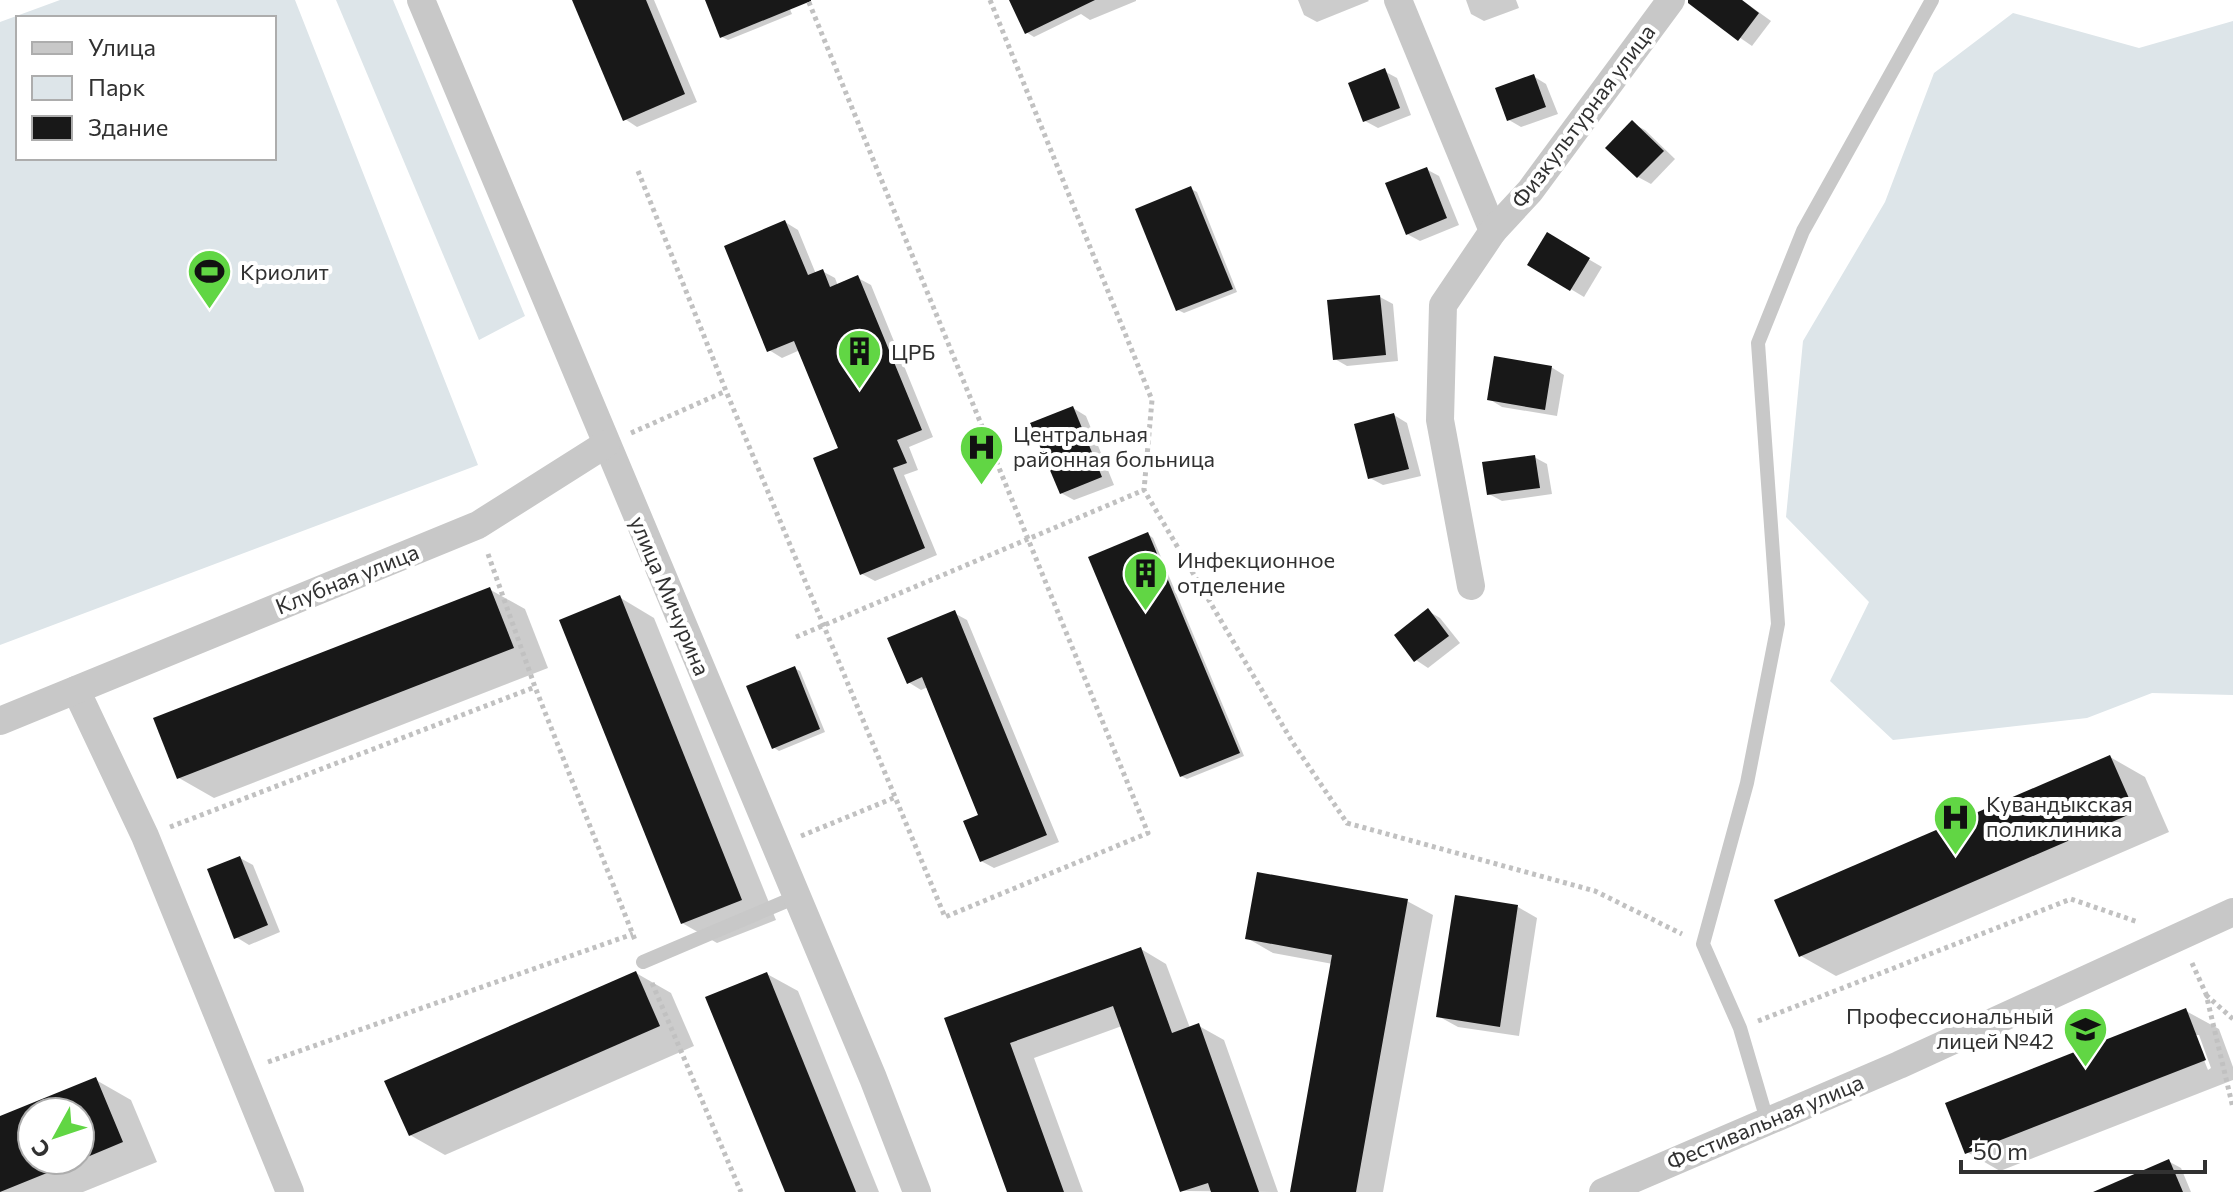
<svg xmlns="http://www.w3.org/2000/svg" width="2233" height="1192" font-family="Commissioner,sans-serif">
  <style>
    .green { fill: #dde5e9; fill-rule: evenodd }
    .shadow { fill: #0003; fill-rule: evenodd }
    .building { fill: #181818 }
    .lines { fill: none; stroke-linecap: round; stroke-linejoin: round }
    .path { stroke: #c1c1c1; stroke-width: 5; stroke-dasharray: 4 4; stroke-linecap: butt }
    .service { stroke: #c8c8c8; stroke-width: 14 }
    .minor { stroke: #c8c8c8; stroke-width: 28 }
    .labels { text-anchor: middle; stroke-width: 8; stroke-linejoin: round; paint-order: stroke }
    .street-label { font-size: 22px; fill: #313131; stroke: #fff }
    .poi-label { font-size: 22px; fill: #313131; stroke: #fff; text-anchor: start }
  </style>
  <rect width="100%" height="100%" fill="#fff"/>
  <g class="green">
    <path d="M60,0H295L478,465L0,645V22ZM274,18V158H18V18Z"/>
    <path d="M336,0H393L525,316L479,340Z"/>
    <path d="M2013,13L2139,48L2233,21V695L2152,693L2087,718L1893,740L1830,681L1869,602L1786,517L1803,341L1885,202L1934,73Z"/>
  </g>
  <g class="shadow">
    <path d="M574,0H654L697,102L637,127L625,119Z"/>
    <path d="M707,0H786L792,14L728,40L722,37Z"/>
    <path d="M1011,0H1136V1L1090,20L1081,14L1034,37L1026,32Z"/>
    <path d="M1298,0H1368L1369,1L1317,22L1304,15Z"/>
    <path d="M1466,0H1516L1519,8L1484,21L1471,14Z"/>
    <path d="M1713,0H1742L1771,21L1752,46L1704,13Z"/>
    <path d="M1384,71L1397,78L1411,115L1378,128L1365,121Z"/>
    <path d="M1533,76L1546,84L1558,114L1521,127L1509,120Z"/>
    <path d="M1632,123L1645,130L1675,159L1651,184L1638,177Z"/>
    <path d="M1426,169L1439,176L1459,225L1420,241L1407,234Z"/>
    <path d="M1191,189L1197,192L1237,292L1184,313L1178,310Z"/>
    <path d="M785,222L798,230L816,274L822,271L835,278L838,286L858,278L871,285L933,437L909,447L918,470L904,475L937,555L875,581L862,574L841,449L800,350L782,358L769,350Z"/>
    <path d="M1547,235L1602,267L1584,297L1529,264Z"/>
    <path d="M1380,297L1393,304L1398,361L1347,366L1335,359Z"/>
    <path d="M1551,367L1564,375L1557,416L1502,407L1489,399Z"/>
    <path d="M1073,408L1086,416L1114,485L1074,500L1061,493Z"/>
    <path d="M1394,415L1407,423L1421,476L1383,485L1370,478Z"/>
    <path d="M1534,457L1547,464L1552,494L1502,501L1489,494Z"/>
    <path d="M1148,534L1153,538L1244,756L1187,779L1181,776Z"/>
    <path d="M489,589L525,609L548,668L214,798L179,778Z"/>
    <path d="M619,597L654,618L776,920L717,943L682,923Z"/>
    <path d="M1428,611L1440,618L1460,643L1428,668L1416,660Z"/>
    <path d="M954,613L967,620L1059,842L994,868L981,861V816L928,687L921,690L908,682Z"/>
    <path d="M794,668L800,671L825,732L779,751L773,747Z"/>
    <path d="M2110,757L2145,777L2169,832L1836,976L1801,956Z"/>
    <path d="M240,858L253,865L280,932L249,945L236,937Z"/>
    <path d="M1407,901L1433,915L1383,1192H1292L1333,964L1273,953L1247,938Z"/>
    <path d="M1518,907L1537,918L1519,1036L1458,1027L1438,1016Z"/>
    <path d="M1141,949L1166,964L1190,1028L1199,1026L1224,1040L1278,1192L1181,1191L1122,1026L1034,1058L1083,1192H1009L947,1019Z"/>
    <path d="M636,973L671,993L694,1046L445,1155L410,1135Z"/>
    <path d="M767,974L798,991L879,1192H787Z"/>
    <path d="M2186,1011L2219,1029L2233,1067V1080L2000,1171L1967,1152ZM2194,1035H2199L2211,1068L2208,1070Z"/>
    <path d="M96,1080L131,1100L157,1162L83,1192H0V1119ZM32,1112H80V1160H32Z"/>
    <path d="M2168,1161L2181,1168L2191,1192H2097Z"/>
  </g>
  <g class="building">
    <path d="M572,0H646L685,94L623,121Z"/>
    <path d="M705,0H811V1L720,38Z"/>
    <path d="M1009,0H1095L1025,34Z"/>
    <path d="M1688,0H1742L1759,13L1738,41L1688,3Z"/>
    <path d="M1385,68L1400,108L1363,122L1348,83Z"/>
    <path d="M1534,74L1546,107L1507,121L1495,88Z"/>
    <path d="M1632,120L1664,151L1637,178L1605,148Z"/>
    <path d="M1427,167L1447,218L1406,235L1385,183Z"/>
    <path d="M1191,186L1233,289L1176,311L1135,209Z"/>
    <path d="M785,220L808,275L823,269L830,287L858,275L922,430L897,440L907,463L893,468L925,548L860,575L813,458L838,448L794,341L767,352L724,246Z"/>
    <path d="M1547,232L1590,258L1570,291L1527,265Z"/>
    <path d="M1380,295L1386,355L1333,360L1327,300Z"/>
    <path d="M1494,356L1552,366L1545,410L1487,400Z"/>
    <path d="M1073,406L1102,477L1060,494L1030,423Z"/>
    <path d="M1394,413L1409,469L1368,479L1354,424Z"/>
    <path d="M1535,455L1540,488L1487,495L1482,462Z"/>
    <path d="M1148,532L1240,753L1180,777L1088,557Z"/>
    <path d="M490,587L514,648L177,779L153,718Z"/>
    <path d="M620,595L742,900L681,924L559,620Z"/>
    <path d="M1428,608L1449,636L1414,662L1394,635Z"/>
    <path d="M955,610L1047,835L980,862L963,821L978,815L922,677L907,684L887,638Z"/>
    <path d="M795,666L820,729L772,749L746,686Z"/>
    <path d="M2110,755L2135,812L1799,957L1774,900Z"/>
    <path d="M240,856L268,925L234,939L207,869Z"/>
    <path d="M1257,872L1408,899L1356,1192H1290L1332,955L1245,939Z"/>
    <path d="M1455,895L1518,905L1500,1027L1436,1017Z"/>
    <path d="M1141,947L1172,1033L1199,1023L1259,1192H1211L1208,1183L1180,1192L1113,1006L1010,1043L1064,1192H1007L944,1018Z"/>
    <path d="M636,971L660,1026L409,1136L384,1081Z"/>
    <path d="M767,972L856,1192H785L705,997Z"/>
    <path d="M2186,1008L2206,1060L1965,1154L1945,1103Z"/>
    <path d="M96,1077L123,1142L80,1160V1112H32V1160H79L0,1192V1116Z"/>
    <path d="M2169,1159L2183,1192H2093Z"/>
  </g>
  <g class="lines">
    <g class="path">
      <path d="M990,0L1152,400L1144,490L1293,743L1347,823L1595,891L1682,934"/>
      <path d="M638,171L726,391L945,917L1148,833L808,0"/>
      <path d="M631,433L726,391"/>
      <path d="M488,554L535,687L635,940"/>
      <path d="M796,637L1144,490"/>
      <path d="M170,827L535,687"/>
      <path d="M801,836L896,797"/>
      <path d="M2192,963L2206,994L2233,1108"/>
      <path d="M652,983L741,1192"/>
      <path d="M2206,995L2233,1019"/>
      <path d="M1758,1021L2071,899L2138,922"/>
      <path d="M268,1062L633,934"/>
    </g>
    <g class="service">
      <path d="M643,962L796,897"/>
      <path d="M1767,1120L1740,1028L1703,944L1747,783L1778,624L1758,343L1803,231L1932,0"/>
    </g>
    <g class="minor">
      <path d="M421,0L873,1078L917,1192"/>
      <path d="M1398,0L1493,231"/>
      <path d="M1471,586L1440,420L1443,305L1493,231L1530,191L1671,0"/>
      <path d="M76,690L145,836L290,1192"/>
      <path d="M0,721L478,525L606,444"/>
      <path d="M1603,1192L1899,1065L2233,912"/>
    </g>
  </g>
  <defs>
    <symbol id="stadium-pin" viewBox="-11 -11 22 30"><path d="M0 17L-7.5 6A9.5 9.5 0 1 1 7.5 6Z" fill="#61d644" stroke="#fff"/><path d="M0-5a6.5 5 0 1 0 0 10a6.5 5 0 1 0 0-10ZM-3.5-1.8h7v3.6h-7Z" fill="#111"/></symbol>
    <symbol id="building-pin" viewBox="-11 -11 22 30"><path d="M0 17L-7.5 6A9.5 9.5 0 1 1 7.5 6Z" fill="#61d644" stroke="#fff"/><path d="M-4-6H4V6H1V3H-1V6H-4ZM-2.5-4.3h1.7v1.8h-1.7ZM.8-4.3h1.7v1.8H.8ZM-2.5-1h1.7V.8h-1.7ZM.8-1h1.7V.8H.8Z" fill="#111"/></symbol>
    <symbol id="hospital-pin" viewBox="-11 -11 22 30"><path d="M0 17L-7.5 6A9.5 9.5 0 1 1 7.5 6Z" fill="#61d644" stroke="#fff"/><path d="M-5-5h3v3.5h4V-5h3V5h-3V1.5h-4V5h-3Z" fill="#111"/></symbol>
    <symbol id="school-pin" viewBox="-11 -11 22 30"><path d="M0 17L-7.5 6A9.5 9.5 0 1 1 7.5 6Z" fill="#61d644" stroke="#fff"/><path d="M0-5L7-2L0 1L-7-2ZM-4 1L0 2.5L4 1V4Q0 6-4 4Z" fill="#111"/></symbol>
  </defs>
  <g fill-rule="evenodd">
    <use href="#stadium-pin" x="184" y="246" width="51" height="69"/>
    <use href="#building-pin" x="834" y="326" width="51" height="69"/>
    <use href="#hospital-pin" x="956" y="422" width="51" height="69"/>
    <use href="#building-pin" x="1120" y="548" width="51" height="69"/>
    <use href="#hospital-pin" x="1930" y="792" width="51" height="69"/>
    <use href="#school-pin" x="2060" y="1004" width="51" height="69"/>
  </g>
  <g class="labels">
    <g class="street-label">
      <text transform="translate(1583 116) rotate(-53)" y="8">Физкультурная улица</text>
      <text transform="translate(347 579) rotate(-22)" y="8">Клубная улица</text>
      <text transform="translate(670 596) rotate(67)" y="8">улица Мичурина</text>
      <text transform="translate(1765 1122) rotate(-23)" y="8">Фестивальная улица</text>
    </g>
    <g class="poi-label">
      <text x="240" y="280">Криолит</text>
      <text x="891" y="360">ЦРБ</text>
      <text x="1013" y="442">Центральная<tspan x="1013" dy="25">районная больница</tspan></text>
      <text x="1177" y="568">Инфекционное<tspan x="1177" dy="25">отделение</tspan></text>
      <text x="1986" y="812">Кувандыкская<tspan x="1986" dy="25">поликлиника</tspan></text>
      <text x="2054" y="1024" text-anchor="end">Профессиональный<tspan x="2054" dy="25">лицей №42</tspan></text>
    </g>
  </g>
  <rect x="16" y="16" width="260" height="144" fill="#ffffff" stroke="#adadad" stroke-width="2"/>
  <rect x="32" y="42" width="40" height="12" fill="#c8c8c8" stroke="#adadad" stroke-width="2"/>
  <text x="88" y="56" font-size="24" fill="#313131">Улица</text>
  <rect x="32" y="76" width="40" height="24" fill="#dde5e9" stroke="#adadad" stroke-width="2"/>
  <text x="88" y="96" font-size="24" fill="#313131">Парк</text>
  <rect x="32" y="116" width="40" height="24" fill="#181818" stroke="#adadad" stroke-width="2"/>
  <text x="88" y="136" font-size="24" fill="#313131">Здание</text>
  <g transform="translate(56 1136) rotate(230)"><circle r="38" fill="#ffffff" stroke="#adadad" stroke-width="2"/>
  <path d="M0-6L14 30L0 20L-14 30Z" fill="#61d644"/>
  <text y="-12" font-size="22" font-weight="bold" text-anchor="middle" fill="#313131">С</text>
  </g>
  <path d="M1961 1160v12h244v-12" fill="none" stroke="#313131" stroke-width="4"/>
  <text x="1973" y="1160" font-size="24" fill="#313131" stroke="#ffffff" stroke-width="6" paint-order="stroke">50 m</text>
</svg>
